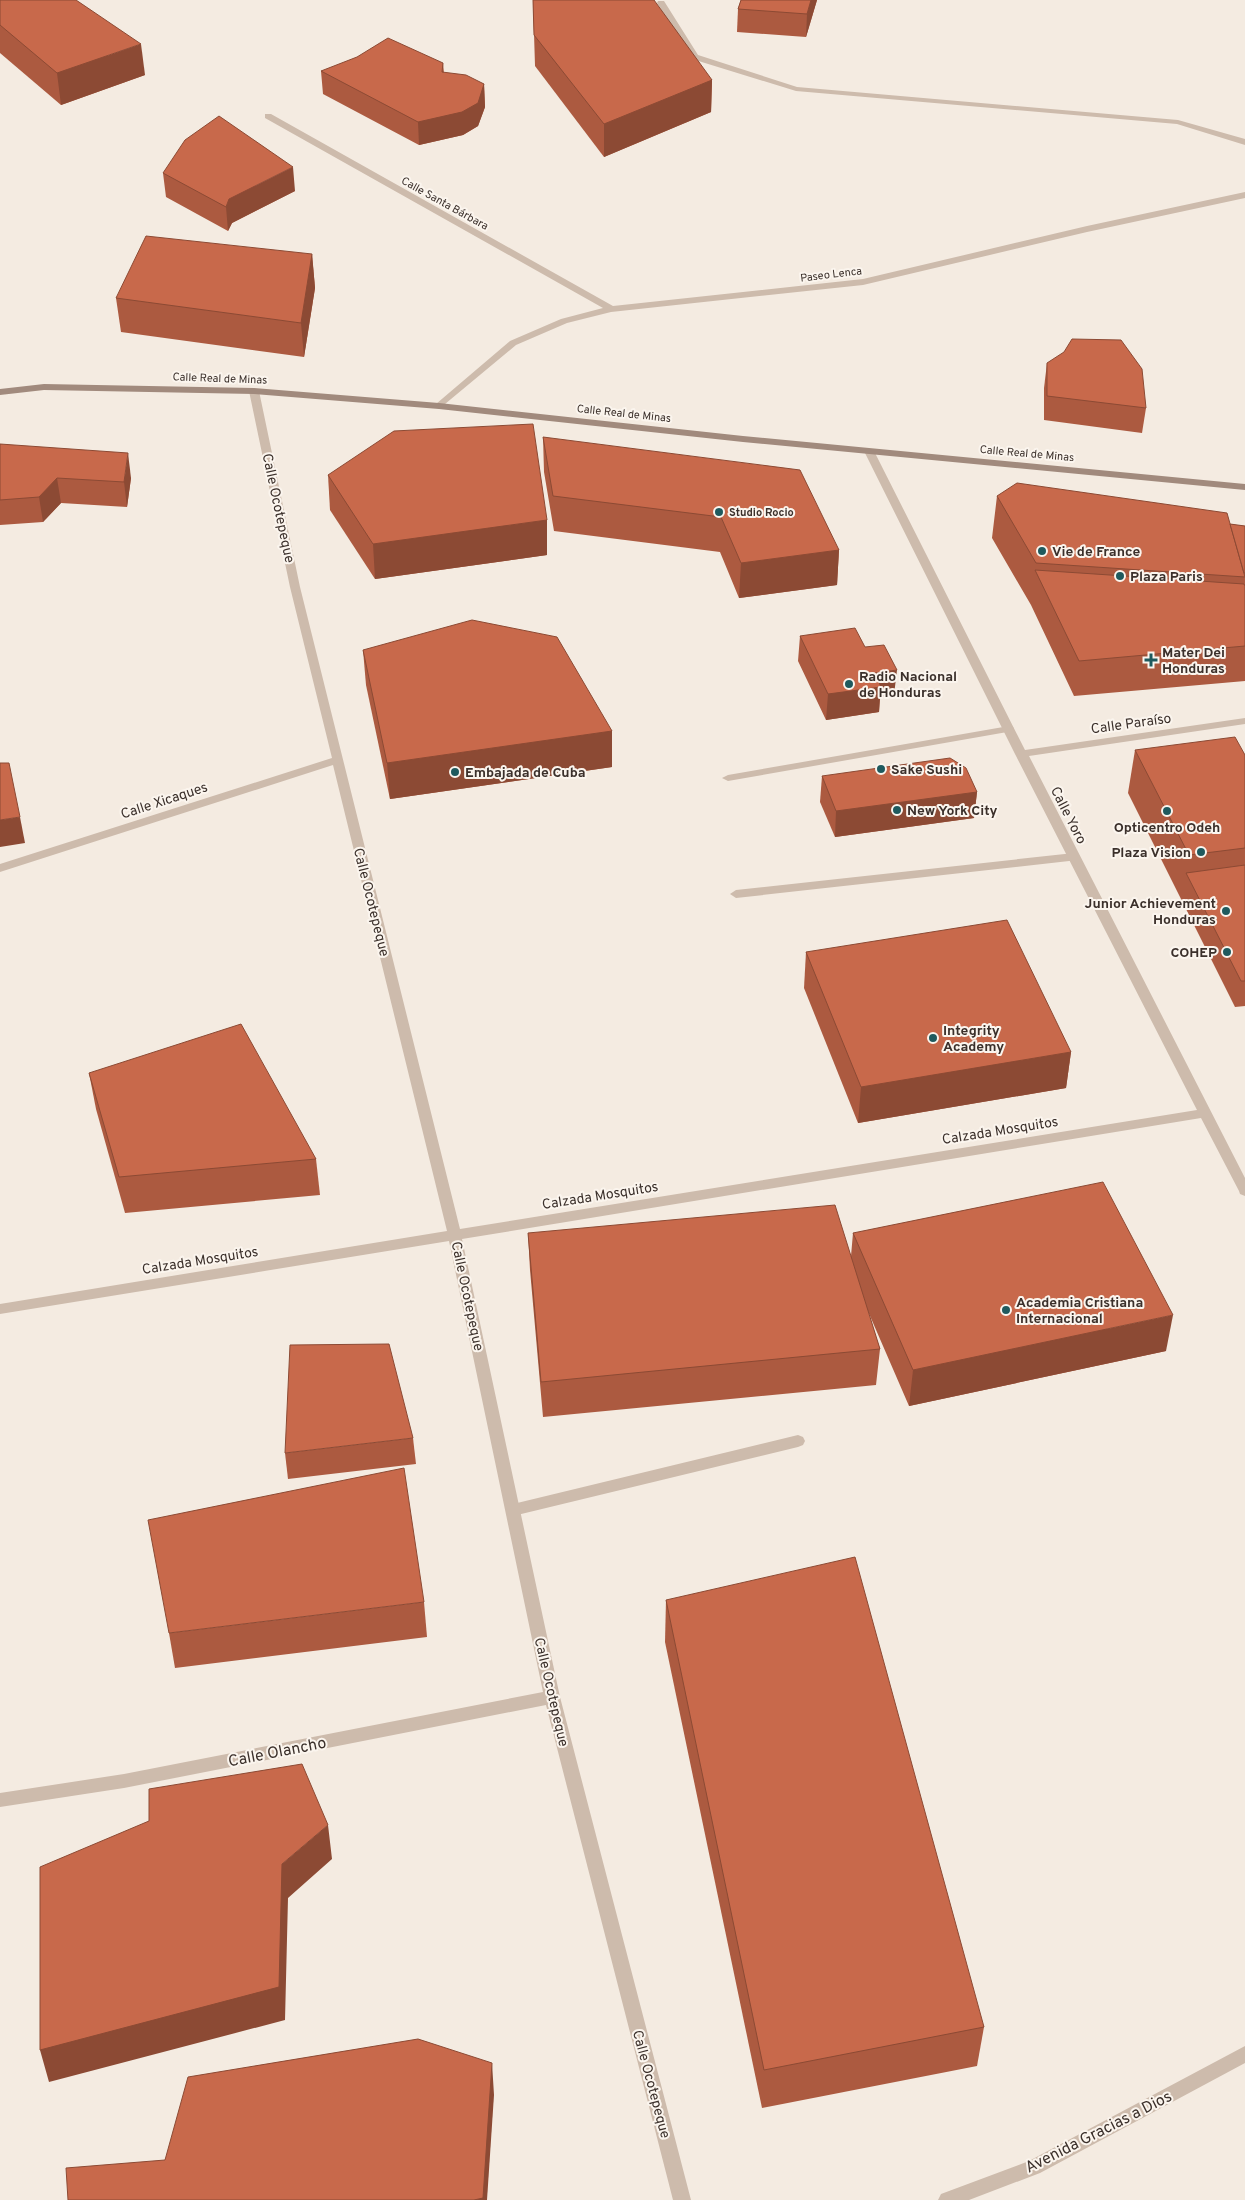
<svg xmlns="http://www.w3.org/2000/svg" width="1245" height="2200" font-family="Overpass,sans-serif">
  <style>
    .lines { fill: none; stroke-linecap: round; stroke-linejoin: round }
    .lane { fill: #cdbbac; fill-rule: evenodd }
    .street { fill: #cdbbac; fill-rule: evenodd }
    .secondary { fill: #a18a7d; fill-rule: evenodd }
    .wall { fill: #ac5a40 }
    .shaded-wall { fill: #8c4a34 }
    .building { fill: #c8694b; stroke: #8c4a34 }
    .poi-dot { fill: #1f5a5e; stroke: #fbf5ee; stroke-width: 2 }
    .labels { text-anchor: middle; stroke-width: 4; stroke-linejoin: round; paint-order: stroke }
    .far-street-label { font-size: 11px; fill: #3b302b; stroke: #fbf5ee }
    .far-poi-label { font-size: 11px; font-weight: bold; fill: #3b302b; stroke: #fbf5ee; text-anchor: start }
    .street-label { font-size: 14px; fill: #3b302b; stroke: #fbf5ee }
    .poi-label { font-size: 14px; font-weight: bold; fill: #3b302b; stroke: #fbf5ee; text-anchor: start }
    .near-street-label { font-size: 16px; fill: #3b302b; stroke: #fbf5ee }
  </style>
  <rect width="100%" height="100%" fill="#f4ebe1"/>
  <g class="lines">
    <g class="lane">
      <path d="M1009,726L1013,727L1014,729L1013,731L728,781L722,778L728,775Z"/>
      <path d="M1074,853L1078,854L1080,857L1078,860L736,898L730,894L736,890Z"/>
      <path d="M798,1435L803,1437L805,1441L803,1445L798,1447L513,1516L508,1514L506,1510L508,1506L513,1504Z"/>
    </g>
    <g class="street">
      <path d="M658,1H664L698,55L797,87L1178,120L1245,139V145L1177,124L796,91L692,59L657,3Z"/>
      <path d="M265,114H271L613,306L863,279L1087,226L1245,192V198L1087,232L863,285L611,312L567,323L516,345L439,409L434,406L436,404L510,341L561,319L603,308L265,118Z"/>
      <path d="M254,388L259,391L300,587L460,1229L1197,1110L1015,754L864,451L866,449H872L874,451L1025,750L1245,718V724L1029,756L1245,1178V1196L1240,1194L1239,1191L1201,1118L462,1239L560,1697L691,2200H673L546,1705L124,1788L0,1807V1793L124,1774L543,1692L449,1241L0,1314V1304L447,1231L333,765L0,872V864L332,758L290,587L249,391Z"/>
      <path d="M1245,2046V2063L1040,2173L969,2200H938L941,2194L1029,2161Z"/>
    </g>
    <path class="secondary" d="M44,384L254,388L439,403L743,436L1245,484V490L743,442L439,409L254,394L44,390L0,395V389Z"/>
  </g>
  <g class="wall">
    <path d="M0,0L145,75L61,105L0,53Z"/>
    <path d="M533,0L712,80L711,112L604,157L535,66Z"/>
    <path d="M741,0H817L806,37L737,32L738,9Z"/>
    <path d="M443,63L444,73L484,84L485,107L478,126L463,135L419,145L323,94L321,71Z"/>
    <path d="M163,173L295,191L232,223L228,231L166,197Z"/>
    <path d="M312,254L315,288L304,357L121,332L116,298Z"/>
    <path d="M1047,363L1146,408L1142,433L1044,420V388Z"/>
    <path d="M543,437L839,550L837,585L739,598L720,552L554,531L544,472Z"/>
    <path d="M0,444L131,478L127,507L61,503L43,522L0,525Z"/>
    <path d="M328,475L547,520V555L375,579L330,510Z"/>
    <path d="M997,496L1245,526V681L1074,696L1031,605L992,538Z"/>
    <path d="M800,636L865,647L894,695L880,697L879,712L826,720L798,661Z"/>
    <path d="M363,650L612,731V767L390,799L366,685Z"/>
    <path d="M1135,750L1245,755V1006L1235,1007L1128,793Z"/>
    <path d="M822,776L977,792L974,818L835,837L820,802Z"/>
    <path d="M806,952L1071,1052L1066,1088L858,1123L804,988Z"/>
    <path d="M89,1073L316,1159L320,1195L125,1213L96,1109Z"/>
    <path d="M528,1233L851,1256L853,1233L1166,1351L909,1406L867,1309L880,1349L876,1385L543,1417L530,1270Z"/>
    <path d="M413,1438L416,1464L288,1479L285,1453Z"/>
    <path d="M666,1600L984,2027L977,2066L762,2108L665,1642Z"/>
    <path d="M424,1602L427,1637L175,1668L169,1633Z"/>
  </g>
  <g class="shaded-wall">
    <path d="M811,0H817L806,37L807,14Z"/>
    <path d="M141,44L145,75L61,105L57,73Z"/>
    <path d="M712,80L711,112L604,157V124Z"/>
    <path d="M484,84L485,107L478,126L463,135L419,145L418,122Z"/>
    <path d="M293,167L295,191L232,223L228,231L226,207L229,199Z"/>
    <path d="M312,254L315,288L304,357L301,323Z"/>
    <path d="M128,453L131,478L127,507L124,482Z"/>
    <path d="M57,478L61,503L43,522L39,497Z"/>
    <path d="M547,520V555L375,579L373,544Z"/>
    <path d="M839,550L837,585L739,598L741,563Z"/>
    <path d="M897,670L894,695L880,697L879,712L826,720L828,694L875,673Z"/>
    <path d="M612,731V767L390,799L387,763Z"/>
    <path d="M977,792L974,818L835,837L836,811Z"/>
    <path d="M20,817L25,843L0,847V820Z"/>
    <path d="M1071,1052L1066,1088L858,1123L861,1087Z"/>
    <path d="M1173,1315L1166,1351L909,1406L913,1370Z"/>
    <path d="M328,1825L332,1859L288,1898L285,2020L49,2082L40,2050L282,1864Z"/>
    <path d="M492,2063L494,2095L487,2200H474Z"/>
  </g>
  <g class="building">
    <path d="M0,0H76L141,44L57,73L0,25Z"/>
    <path d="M533,0H654L712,80L604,124L534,35Z"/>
    <path d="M741,0H811L807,14L738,9Z"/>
    <path d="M388,38L443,63L442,72L466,75L484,84L478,103L462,112L418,122L321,71L357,57Z"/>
    <path d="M219,116L293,167L229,199L226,207L163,173L185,140Z"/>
    <path d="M146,236L312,254L301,323L116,298Z"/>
    <path d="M1072,339L1121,340L1142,369L1146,408L1047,396V363L1064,352Z"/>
    <path d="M533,424L547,520L373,544L328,475L394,431Z"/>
    <path d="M543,437L800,470L839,550L741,563L721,517L553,496Z"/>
    <path d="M0,444L128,453L124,482L57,478L39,497L0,500Z"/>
    <path d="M1017,483L1227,513L1245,577L1036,563L997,496Z"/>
    <path d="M1230,524L1245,526V573H1244Z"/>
    <path d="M1035,570L1244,584L1245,586V646L1079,661Z"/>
    <path d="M472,620L557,637L612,731L387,763L363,650Z"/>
    <path d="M855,628L865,647L884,645L897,670L875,673L881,687L828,694L800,636Z"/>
    <path d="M1235,737L1245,755V848L1189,855L1135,750Z"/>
    <path d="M950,758L966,768L977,792L836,811L822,776Z"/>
    <path d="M0,763H9L20,817L0,820Z"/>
    <path d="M1245,865V981H1241L1186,873Z"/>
    <path d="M1007,920L1071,1052L861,1087L806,952Z"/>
    <path d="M241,1024L316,1159L119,1177L89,1073Z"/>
    <path d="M1103,1182L1173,1315L913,1370L853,1233Z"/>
    <path d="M835,1205L880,1349L541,1382L528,1233Z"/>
    <path d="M389,1344L413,1438L285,1453L290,1345Z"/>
    <path d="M404,1468L424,1602L169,1633L148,1520Z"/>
    <path d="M855,1557L984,2027L764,2070L666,1600Z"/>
    <path d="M302,1764L328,1825L282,1864L279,1987L40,2050V1867L149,1821V1789Z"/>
    <path d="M418,2039L492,2063L483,2198L474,2200H68L66,2168L165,2160L188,2077Z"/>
  </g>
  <g class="poi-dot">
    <circle cx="719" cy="512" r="5"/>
    <circle cx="1042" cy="551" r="5"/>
    <circle cx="1120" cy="576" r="5"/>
    <path d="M1148.5 652.5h5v5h5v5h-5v5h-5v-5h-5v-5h5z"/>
    <circle cx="849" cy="684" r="5"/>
    <circle cx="881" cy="769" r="5"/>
    <circle cx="455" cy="772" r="5"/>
    <circle cx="897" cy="810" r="5"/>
    <circle cx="1167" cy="811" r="5"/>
    <circle cx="1201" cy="852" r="5"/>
    <circle cx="1226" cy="911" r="5"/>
    <circle cx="1227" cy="952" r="5"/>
    <circle cx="933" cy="1038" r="5"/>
    <circle cx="1006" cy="1310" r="5"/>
  </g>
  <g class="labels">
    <g class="far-street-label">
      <text transform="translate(445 203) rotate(29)" y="4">Calle Santa Bárbara</text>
      <text transform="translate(831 274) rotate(-7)" y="4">Paseo Lenca</text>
      <text transform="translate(220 378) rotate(2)" y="4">Calle Real de Minas</text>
      <text transform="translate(624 413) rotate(6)" y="4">Calle Real de Minas</text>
      <text transform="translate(1027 453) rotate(5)" y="4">Calle Real de Minas</text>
    </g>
    <g class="far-poi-label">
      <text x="729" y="516">Studio Rocio</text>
    </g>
    <g class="street-label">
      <text transform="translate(279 508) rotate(78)" y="5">Calle Ocotepeque</text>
      <text transform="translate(1131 723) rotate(-8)" y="5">Calle Paraíso</text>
      <text transform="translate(164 800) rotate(-18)" y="5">Calle Xicaques</text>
      <text transform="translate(1069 815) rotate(63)" y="5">Calle Yoro</text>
      <text transform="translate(372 902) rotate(76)" y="5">Calle Ocotepeque</text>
      <text transform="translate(1000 1130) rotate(-9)" y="5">Calzada Mosquitos</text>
      <text transform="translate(600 1195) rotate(-9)" y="5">Calzada Mosquitos</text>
      <text transform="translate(200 1260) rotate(-9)" y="5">Calzada Mosquitos</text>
      <text transform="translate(468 1296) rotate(78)" y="5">Calle Ocotepeque</text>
      <text transform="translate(552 1692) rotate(77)" y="5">Calle Ocotepeque</text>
      <text transform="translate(652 2084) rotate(75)" y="5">Calle Ocotepeque</text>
    </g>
    <g class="poi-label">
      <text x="1052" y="556">Vie de France</text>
      <text x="1130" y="581">Plaza Paris</text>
      <text x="1162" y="657">Mater Dei<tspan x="1162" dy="16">Honduras</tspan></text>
      <text x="859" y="681">Radio Nacional<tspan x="859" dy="16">de Honduras</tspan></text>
      <text x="891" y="774">Sake Sushi</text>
      <text x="465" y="777">Embajada de Cuba</text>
      <text x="907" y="815">New York City</text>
      <text x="1167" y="832" text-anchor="middle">Opticentro Odeh</text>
      <text x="1191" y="857" text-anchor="end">Plaza Vision</text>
      <text x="1216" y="908" text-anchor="end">Junior Achievement<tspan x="1216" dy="16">Honduras</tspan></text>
      <text x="1217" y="957" text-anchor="end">COHEP</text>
      <text x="943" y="1035">Integrity<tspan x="943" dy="16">Academy</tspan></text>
      <text x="1016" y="1307">Academia Cristiana<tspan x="1016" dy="16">Internacional</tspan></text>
    </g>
    <g class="near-street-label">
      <text transform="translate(277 1751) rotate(-11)" y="6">Calle Olancho</text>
      <text transform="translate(1098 2131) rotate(-27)" y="6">Avenida Gracias a Dios</text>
    </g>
  </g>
</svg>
